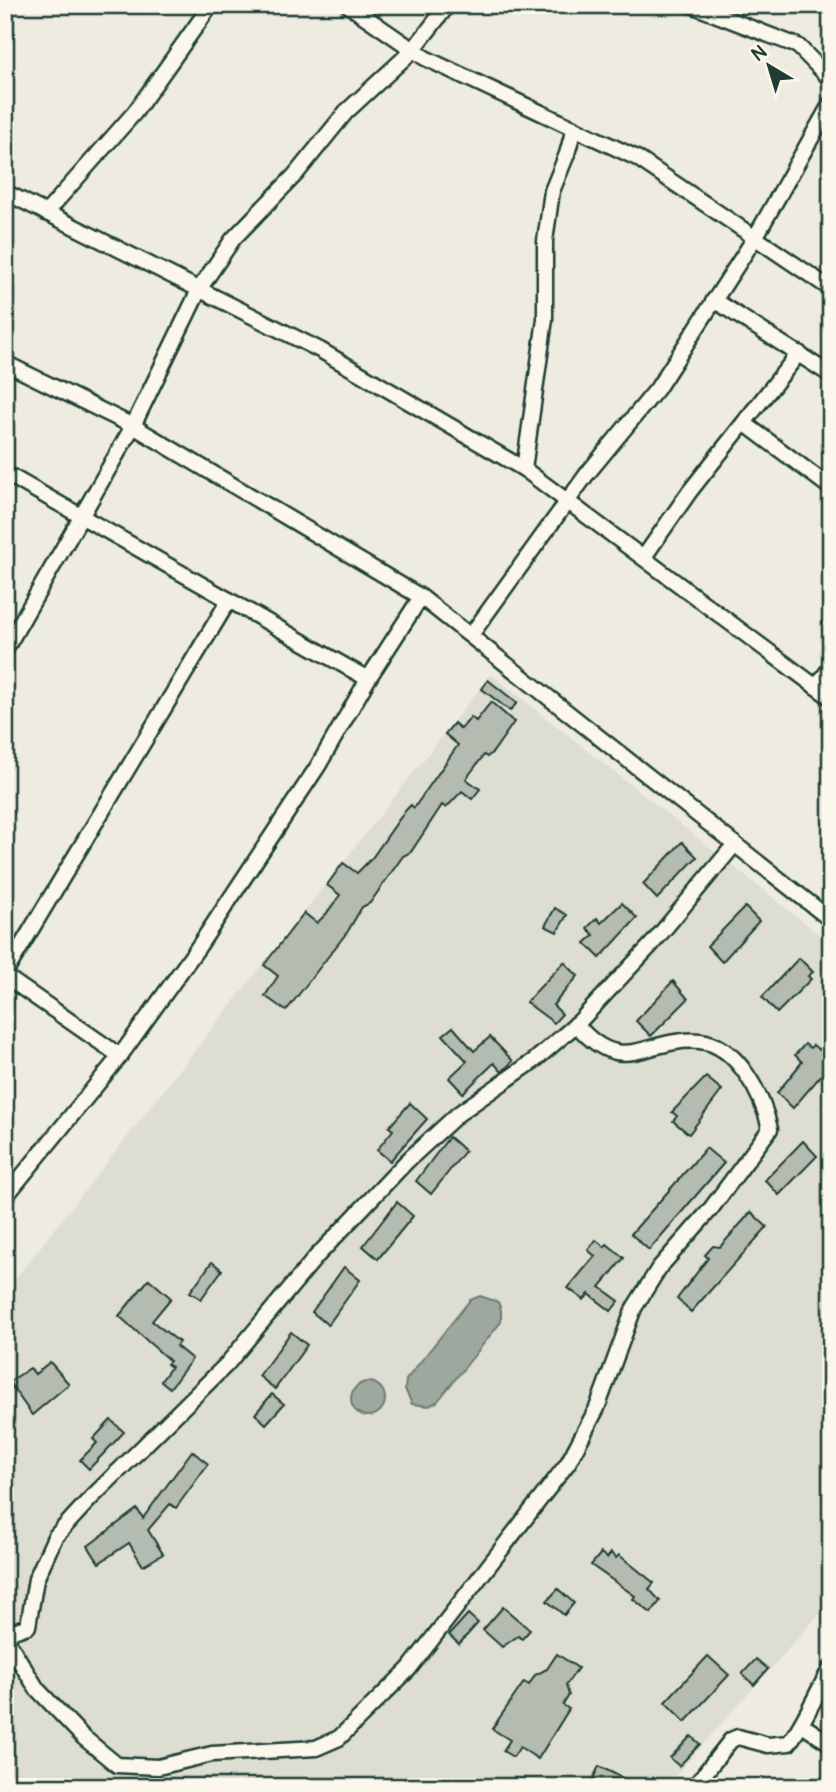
<svg xmlns="http://www.w3.org/2000/svg" width="836" height="1792" font-family="Pangolin,sans-serif">
  <style>
    .built { fill: #ddddd2 }
    .water { fill: #9fa89f; stroke: #6c7d74; stroke-width: 2 }
    .building { fill: #b4bbb0; stroke: #1f3d34; stroke-width: 2 }
    .lines { fill: none; stroke-linecap: round; stroke-linejoin: round }
    .minor-casing { stroke: #1f3d34; stroke-width: 19 }
    .minor { stroke: #fbf7ec; stroke-width: 14 }
  </style>
  <rect width="100%" height="100%" fill="#eeece1"/>
  <filter id="ink" filterUnits="userSpaceOnUse"><feTurbulence type="fractalNoise" baseFrequency=".0143" numOctaves="2"/><feDisplacementMap in="SourceGraphic" scale="14" xChannelSelector="R" yChannelSelector="G"/><feConvolveMatrix kernelMatrix="1 2 1 2 8 2 1 2 1" color-interpolation-filters="sRGB"/></filter>
  <g filter="url(#ink)">
    <path class="built" d="M491,674L831,944V1601L665,1787H5V1292Z"/>
    <g class="water">
      <path d="M480,1296L498,1302L501,1310V1322L437,1402L429,1406L412,1404L405,1389L406,1380L470,1300Z"/>
      <circle cx="368" cy="1399" r="17"/>
    </g>
    <g class="building">
      <path d="M488,680L517,703L510,711L482,689Z"/>
      <path d="M491,702L514,722L493,752L487,757L484,755L466,779L480,789L472,799L462,791L446,808L442,805L411,852L403,856L370,903L362,907L348,931L286,1011L265,996L278,976L264,965L304,913L317,923L326,914L340,895L327,885L343,863L357,873L372,858L405,811L411,805L414,808L458,745L445,734L454,723L461,729L471,717L476,721Z"/>
      <path d="M682,842L697,857L657,899L643,884Z"/>
      <path d="M622,903L637,918L600,958L585,943L594,935L587,928L597,918L601,923Z"/>
      <path d="M745,907L759,921L722,962L707,946Z"/>
      <path d="M555,908L567,915L557,932L545,926Z"/>
      <path d="M799,958L813,972L808,976L811,979L777,1013L762,997Z"/>
      <path d="M564,962L578,976L553,1005L562,1014L554,1023L526,1002Z"/>
      <path d="M673,981L688,999L651,1036L636,1021Z"/>
      <path d="M453,1027L474,1051L490,1037L513,1061L502,1072L494,1063L463,1093L449,1078L467,1061L443,1035Z"/>
      <path d="M831,1038V1064L793,1108L777,1093L802,1062L795,1055L805,1044L810,1048L813,1045L819,1050Z"/>
      <path d="M706,1077L722,1090L689,1134L673,1121L677,1116L672,1112Z"/>
      <path d="M410,1103L427,1119L390,1161L377,1150L393,1130L389,1127Z"/>
      <path d="M449,1137L465,1151L431,1194L416,1181Z"/>
      <path d="M803,1141L817,1156L779,1195L765,1180Z"/>
      <path d="M706,1148L724,1163L649,1250L631,1234Z"/>
      <path d="M397,1202L413,1216L378,1259L363,1246Z"/>
      <path d="M751,1212L767,1227L691,1312L677,1299L708,1258L705,1255L713,1246L720,1247Z"/>
      <path d="M596,1240L605,1247L607,1244L624,1258L600,1287L619,1301L611,1311L589,1294L584,1300L568,1288L595,1256L588,1250Z"/>
      <path d="M212,1262L222,1270L201,1299L190,1292Z"/>
      <path d="M344,1267L360,1280L328,1325L312,1312Z"/>
      <path d="M149,1279L171,1298L152,1321L179,1342L176,1346L192,1359L170,1388L161,1381L171,1367L167,1364L170,1361L119,1316Z"/>
      <path d="M291,1332L307,1345L275,1389L259,1376Z"/>
      <path d="M50,1362L69,1384L32,1415L9,1382L30,1368L35,1374Z"/>
      <path d="M272,1394L284,1404L266,1424L255,1414Z"/>
      <path d="M111,1420L124,1432L89,1469L80,1460L97,1443L93,1439Z"/>
      <path d="M192,1451L208,1464L176,1508L170,1504L148,1530L163,1554L143,1566L129,1543L99,1563L88,1546L137,1509L143,1518Z"/>
      <path d="M601,1553L607,1558L611,1553L616,1558L619,1555L654,1583L649,1589L660,1601L651,1613L633,1599L635,1596L591,1565Z"/>
      <path d="M558,1589L574,1603L564,1615L547,1601Z"/>
      <path d="M503,1607L530,1630L522,1639L518,1636L502,1647L483,1630Z"/>
      <path d="M468,1614L478,1623L459,1644L449,1635Z"/>
      <path d="M557,1654L578,1668L566,1685L569,1695L563,1705L569,1709L538,1759L520,1747L513,1757L503,1751L510,1740L492,1729L524,1682L529,1685L535,1675L547,1669Z"/>
      <path d="M708,1656L729,1675L685,1722L665,1702Z"/>
      <path d="M756,1659L768,1669L754,1685L742,1674Z"/>
      <path d="M691,1736L700,1744L679,1766L670,1758Z"/>
      <path d="M599,1766L640,1787H589Z"/>
    </g>
    <g class="lines">
      <defs>
        <g id="minor">
          <path d="M348,5L425,58L637,158L831,289"/>
          <path d="M691,5L798,46L831,80"/>
          <path d="M5,192L320,350L524,469L831,698"/>
          <path d="M46,213L135,112L211,5"/>
          <path d="M714,300L831,375"/>
          <path d="M5,363L133,426L421,597L831,920"/>
          <path d="M744,423L831,488"/>
          <path d="M524,469L545,319V241L552,191L567,154L574,128"/>
          <path d="M5,473L368,679"/>
          <path d="M644,557L690,491L799,353"/>
          <path d="M471,635L587,474L657,389L756,236L831,103"/>
          <path d="M5,650L133,426L200,288L233,239L295,175L346,112L413,50L448,5"/>
          <path d="M816,687L831,667"/>
          <path d="M5,973L229,600"/>
          <path d="M5,976L120,1056"/>
          <path d="M5,1197L120,1056L199,946L318,766L368,679L421,597"/>
          <path d="M5,1634L28,1626L36,1579L55,1537L89,1500L227,1364L316,1257L407,1161L458,1114L535,1060L579,1022L652,944L735,844"/>
          <path d="M5,1637L37,1689L83,1737L117,1765L158,1767L212,1754L316,1748L339,1738L409,1669L568,1463L597,1408L634,1308L659,1268L710,1210L770,1129C763,1097 738,1045 700,1041C647,1036 623,1080 576,1024"/>
          <path d="M802,1725L831,1744"/>
          <path d="M694,1787L731,1740L738,1737L768,1745L789,1743C806,1720 816,1693 831,1668"/>
        </g>
      </defs>
      <use href="#minor" class="minor-casing"/>
      <use href="#minor" class="minor"/>
    </g>
  </g>
  <rect width="836" height="1792" fill="none" stroke="#fbf7ec" stroke-width="28"/>
  <rect x="14" y="14" width="808" height="1764" fill="none" stroke="#1f3d34" stroke-width="2.5" filter="url(#ink)"/>
  <g transform="translate(769 66) rotate(322)" stroke="#fbf7ec" stroke-width="5" paint-order="stroke">
  <path d="M0-5L12 26L0 18L-12 26Z" fill="#1f3d34"/>
  <text y="-10" font-size="19" font-weight="bold" text-anchor="middle" fill="#1f3d34">N</text>
  </g>
</svg>
